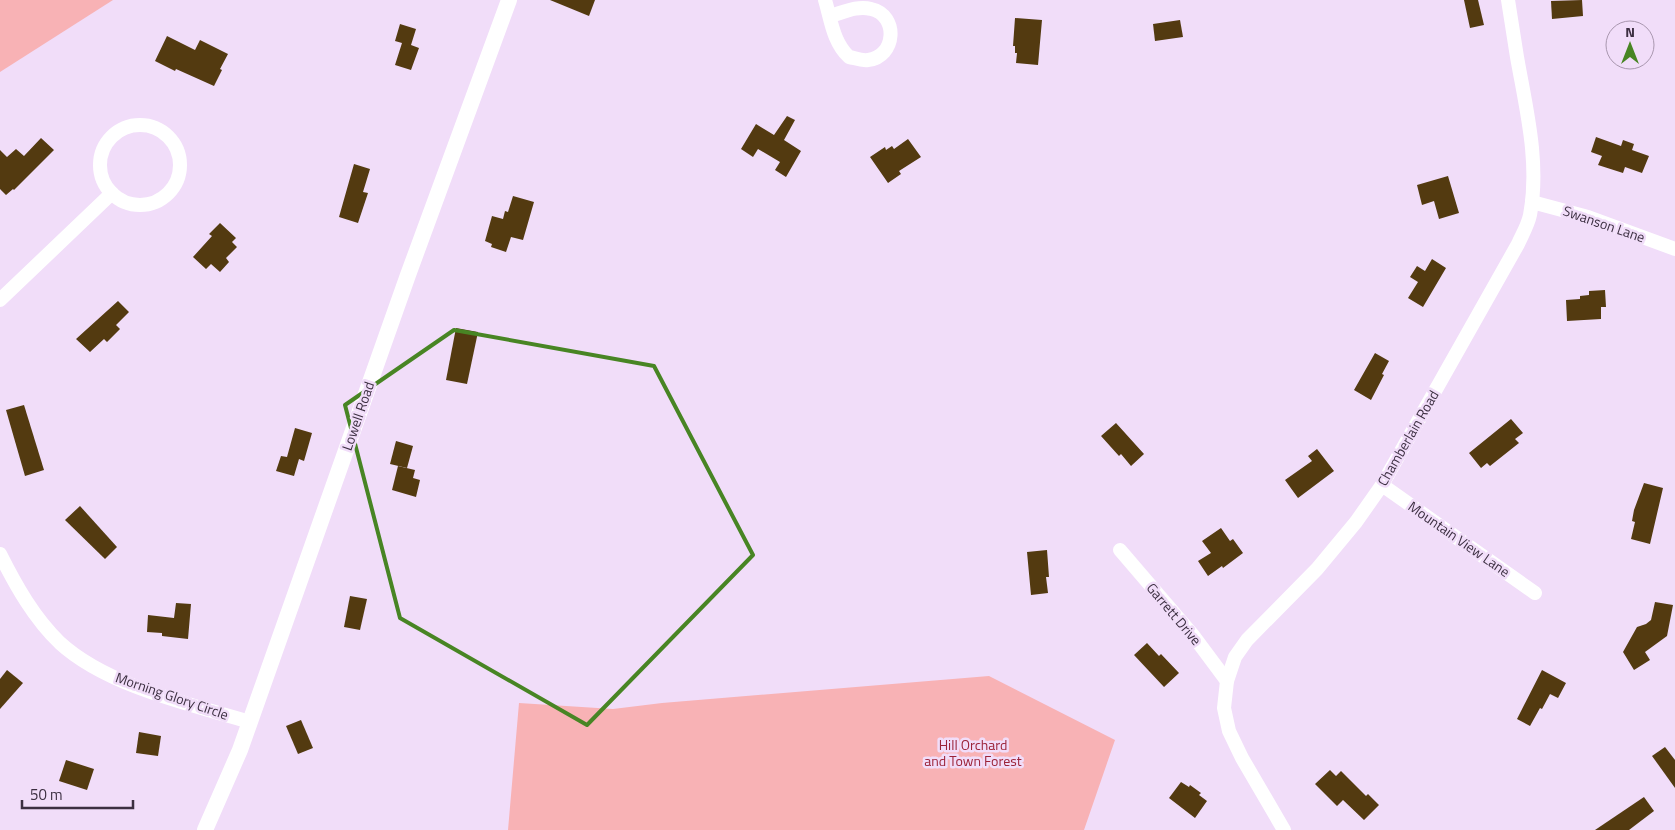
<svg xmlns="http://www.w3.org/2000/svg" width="1675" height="830" font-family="'Titillium Web',sans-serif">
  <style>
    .green { fill: #f8b2b5 }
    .building { fill: #533a10 }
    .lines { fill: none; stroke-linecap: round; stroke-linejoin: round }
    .minor { stroke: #fff; stroke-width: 14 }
    .tertiary { stroke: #fff; stroke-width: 16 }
    .marked { fill: none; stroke: #488524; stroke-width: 4; stroke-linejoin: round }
    .labels { text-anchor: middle; stroke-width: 5; stroke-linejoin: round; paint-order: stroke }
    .street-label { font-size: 14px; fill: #3c2f41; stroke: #f1ddf9 }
    .park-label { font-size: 14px; fill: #9b2238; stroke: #f1ddf9 }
  </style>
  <rect width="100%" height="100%" fill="#f1ddf9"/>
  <g class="green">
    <path d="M0,0H113L0,72Z"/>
    <path d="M989,676L1115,740L1084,830H508L519,703L613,709L662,703Z"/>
  </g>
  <g class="building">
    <path d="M550,0H595L589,16Z"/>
    <path d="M1464,0H1478L1484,25L1470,28Z"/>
    <path d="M1582,0L1583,16L1552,19L1551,1Z"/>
    <path d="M1015,18L1042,20L1038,65L1016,63L1017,53H1015V46H1013Z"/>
    <path d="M1180,20L1183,37L1155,41L1153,24Z"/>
    <path d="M400,24L416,29L411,45L419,48L411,70L395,65L402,43L395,41Z"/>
    <path d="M167,36L195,50L200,40L228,54L220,69L222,70L214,86L176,69L175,71L155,61Z"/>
    <path d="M787,116L795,120L784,140L801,151L786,177L775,170L780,162L758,149L753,157L741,149L756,124L774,135Z"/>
    <path d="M1596,137L1621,146L1623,140L1634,144L1632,150L1649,156L1642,173L1625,167L1623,173L1598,165L1602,156L1591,152Z"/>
    <path d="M41,138L54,150L14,190L13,189L6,195L0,189V150L7,157L16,149L24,156Z"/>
    <path d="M908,139L921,157L899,171L901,174L888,183L870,157L885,147L886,150L892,146L894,149Z"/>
    <path d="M354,164L370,169L363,192L368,193L358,223L339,217Z"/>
    <path d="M1448,176L1459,213L1439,219L1434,201L1422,205L1417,185Z"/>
    <path d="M513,196L534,202L523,240L511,237L506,252L491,247L492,244L485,241L492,216L503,219L505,211L508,212Z"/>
    <path d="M220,223L236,238L232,242L237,247L226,258L229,262L220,272L211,264L206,269L193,257L212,236L209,234Z"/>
    <path d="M1432,259L1446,268L1423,307L1408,298L1418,282L1410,277L1417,266L1425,271Z"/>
    <path d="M1605,290L1606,307H1601V319L1567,321L1566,300L1580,299V296L1589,295V291Z"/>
    <path d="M118,301L129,312L116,325L120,329L107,342L104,339L90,352L76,339Z"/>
    <path d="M456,328L478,332L467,384L446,380Z"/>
    <path d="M1375,353L1389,361L1382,374L1384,375L1371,400L1354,390Z"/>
    <path d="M24,405L44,470L25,476L6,410Z"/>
    <path d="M1511,419L1523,433L1515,439L1519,443L1490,466L1487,463L1481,468L1469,453Z"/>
    <path d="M1116,423L1144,454L1131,466L1121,454L1119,456L1101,436Z"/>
    <path d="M295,428L312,433L304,461L299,459L294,476L276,471L281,456L287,457Z"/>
    <path d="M396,441L413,446L407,468L390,464Z"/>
    <path d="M1317,449L1334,471L1298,498L1285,480L1312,461L1308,456Z"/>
    <path d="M398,466L415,470L413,478L420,480L416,497L392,490Z"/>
    <path d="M1644,483L1663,488L1650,544L1631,539L1635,522L1632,521L1634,510Z"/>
    <path d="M80,506L117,547L105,559L65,520Z"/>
    <path d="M1221,528L1230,541L1233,539L1243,553L1223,568L1222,566L1208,576L1198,561L1211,553L1202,541Z"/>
    <path d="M1047,550L1049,577H1046L1048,593L1031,595L1027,552Z"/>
    <path d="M350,596L367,599L360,630L344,627Z"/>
    <path d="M1655,602L1673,605L1667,636L1645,652L1650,660L1634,670L1623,652L1637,627L1646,624L1651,620Z"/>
    <path d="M176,603L191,604L188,639L162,636V633L147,632L148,615L174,618Z"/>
    <path d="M1147,643L1159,656L1161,654L1179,673L1164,687L1134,655Z"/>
    <path d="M7,670L23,683L0,709V679Z"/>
    <path d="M1542,670L1566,683L1558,698L1550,694L1542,709L1540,708L1530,726L1517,719Z"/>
    <path d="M301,720L313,748L298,754L286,726Z"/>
    <path d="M139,732L161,736L158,756L136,753Z"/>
    <path d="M1665,747L1675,760V788L1652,756Z"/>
    <path d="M66,760L94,769L87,790L59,781Z"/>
    <path d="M1330,770L1336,776L1341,771L1366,796L1368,794L1379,805L1364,820L1343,800L1337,806L1315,784Z"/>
    <path d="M1181,782L1189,787L1190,785L1201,793L1199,795L1207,801L1195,818L1169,798Z"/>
    <path d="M1644,797L1654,811L1629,830H1595Z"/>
  </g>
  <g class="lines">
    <g class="minor">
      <path d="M825,0C831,20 833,42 849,57C855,58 861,61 868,60C896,57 899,15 871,9C857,5 842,13 830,16"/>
      <circle cx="140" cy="165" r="40"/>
      <path d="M1532,202L1588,217L1675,249"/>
      <path d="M0,300L112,193"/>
      <path d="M1382,485L1535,593"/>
      <path d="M1120,550L1192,634L1227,681"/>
      <path d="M0,554C16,586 34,618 60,643C107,686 190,704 250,722"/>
      <path d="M1284,830L1242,758L1229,731L1224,708L1227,681L1235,657L1247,640L1317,569L1356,522L1382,485L1518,244C1522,235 1528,225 1530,215C1540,163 1526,108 1517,57C1514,38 1511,19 1508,0"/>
    </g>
    <path class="tertiary" d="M205,830L240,750L408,275L509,0"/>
  </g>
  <path class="marked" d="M454,330L654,366L753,555L587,725L400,618L345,405Z"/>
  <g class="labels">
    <g class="street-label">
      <text transform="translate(1604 224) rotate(19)" y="5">Swanson Lane</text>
      <text transform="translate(358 416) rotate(-71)" y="5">Lowell Road</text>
      <text transform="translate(1408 438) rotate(-60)" y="5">Chamberlain Road</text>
      <text transform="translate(1459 539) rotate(35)" y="5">Mountain View Lane</text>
      <text transform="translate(1174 614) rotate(50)" y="5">Garrett Drive</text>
      <text transform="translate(172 696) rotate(19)" y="5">Morning Glory Circle</text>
    </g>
    <g class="park-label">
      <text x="973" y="750">Hill Orchard<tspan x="973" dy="16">and Town Forest</tspan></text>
    </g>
  </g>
  <g transform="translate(1630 45)"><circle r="24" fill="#f1ddf9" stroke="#a997af"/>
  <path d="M0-4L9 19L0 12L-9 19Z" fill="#488524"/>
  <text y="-8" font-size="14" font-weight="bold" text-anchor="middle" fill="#3c2f41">N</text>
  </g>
  <path d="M22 800v8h111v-8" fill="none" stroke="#3c2f41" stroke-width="2.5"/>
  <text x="30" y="800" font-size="15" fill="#3c2f41" stroke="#f1ddf9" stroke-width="4" paint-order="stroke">50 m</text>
</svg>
